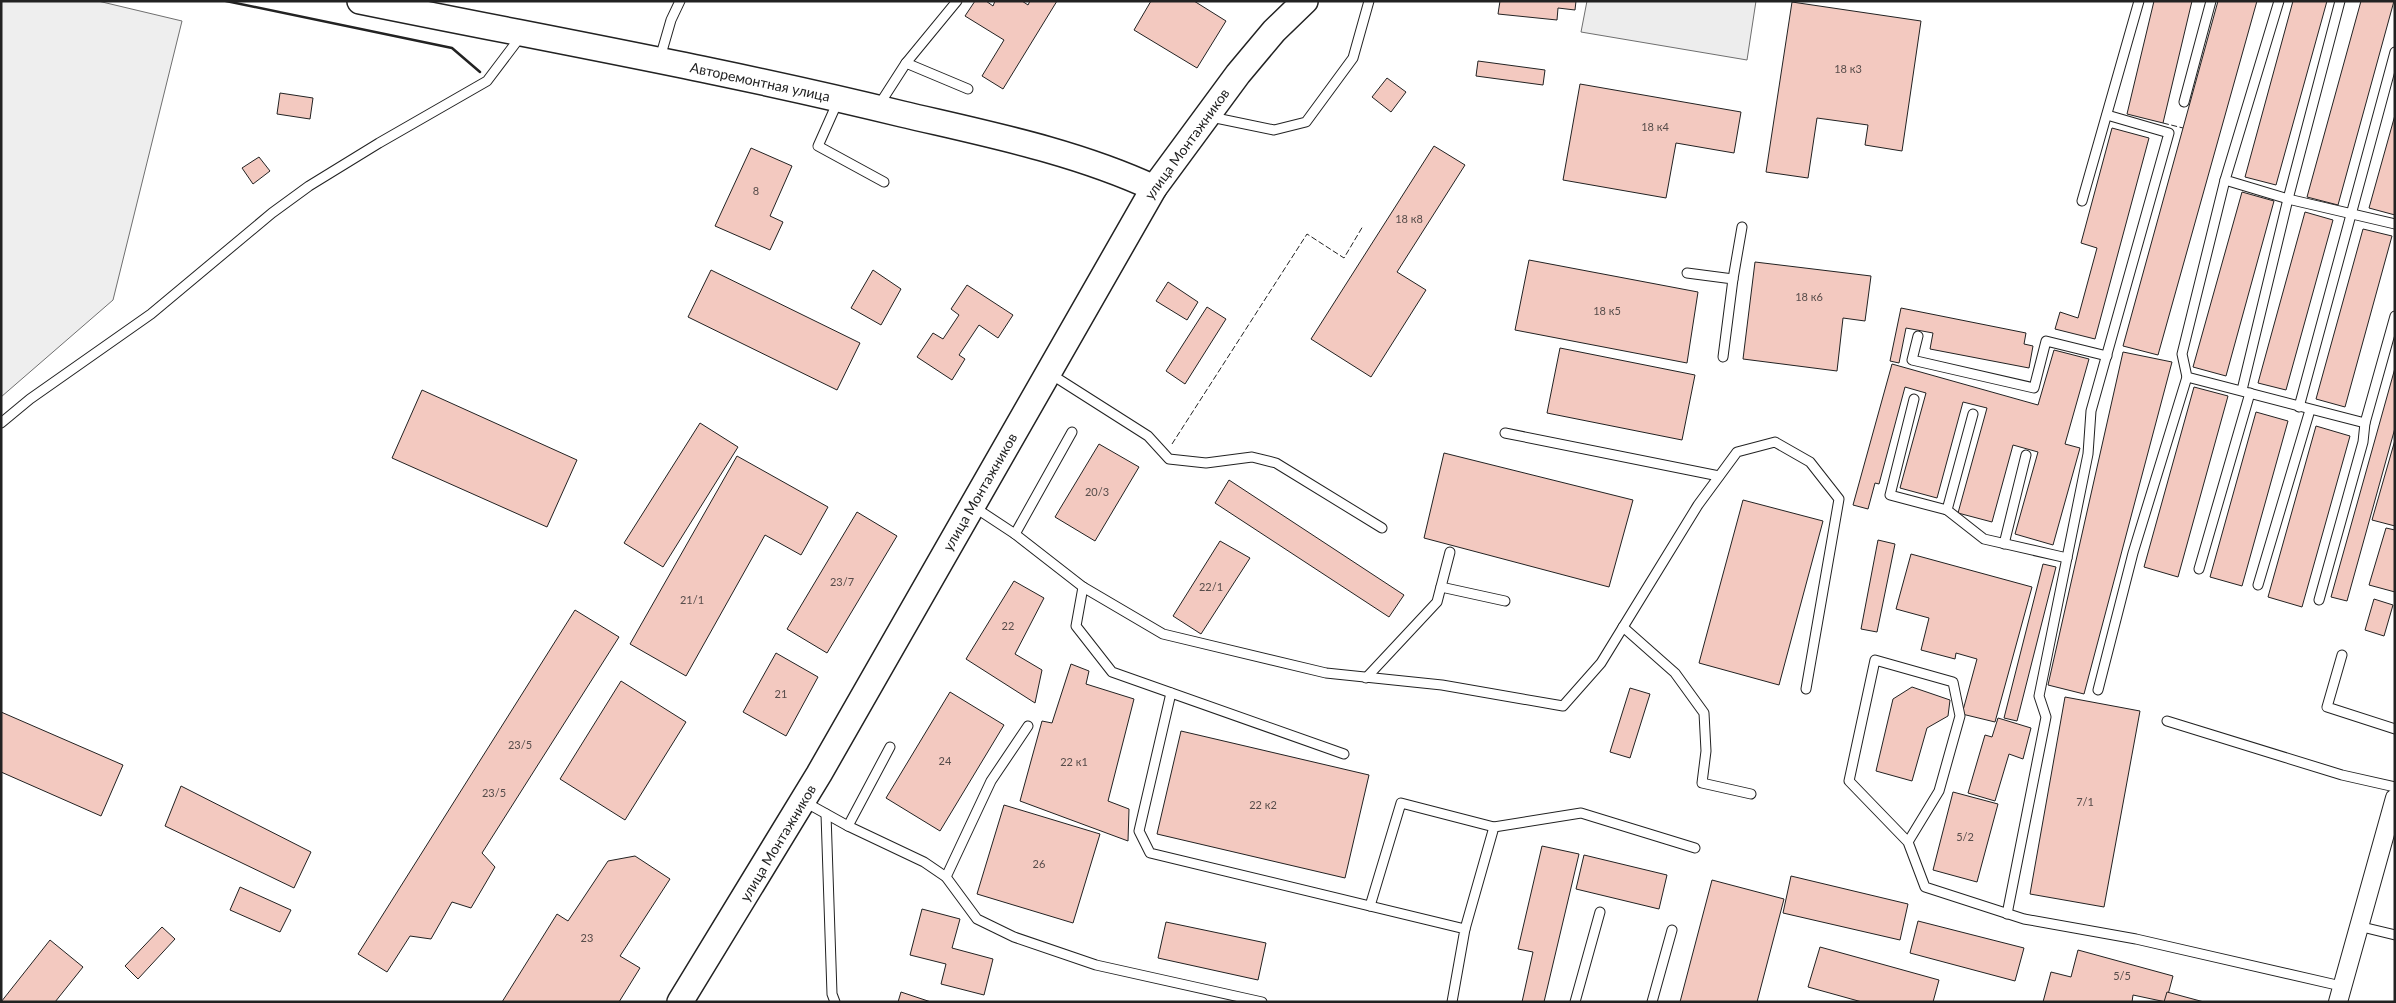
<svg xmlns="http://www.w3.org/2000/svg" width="2396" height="1003" font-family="Lato,sans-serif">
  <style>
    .green { fill: #eee; stroke: #6f6f6f }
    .parking { fill: #ededed; stroke: #6f6f6f }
    .building { fill: #f3c9c0; stroke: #222 }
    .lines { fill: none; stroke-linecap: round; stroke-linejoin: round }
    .service-casing { stroke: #222; stroke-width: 11 }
    .minor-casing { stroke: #222; stroke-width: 20 }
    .secondary-casing { stroke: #222; stroke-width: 28 }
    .service { stroke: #fff; stroke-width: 9 }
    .minor { stroke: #fff; stroke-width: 18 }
    .secondary { stroke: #fff; stroke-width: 25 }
    .fence { stroke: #222; stroke-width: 1; stroke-dasharray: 6 2.5; stroke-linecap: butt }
    .wall { stroke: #222; stroke-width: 2.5 }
    .labels { text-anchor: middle; stroke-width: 4; stroke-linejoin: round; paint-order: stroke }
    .number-label { font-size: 11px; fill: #564c4a }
    .street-label { font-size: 14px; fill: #222; stroke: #fff }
  </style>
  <rect width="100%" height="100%" fill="#fff"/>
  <path class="green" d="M1,1H98L182,21L113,300L1,397Z"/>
  <path class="parking" d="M1587,1H1756L1747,60L1581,32Z"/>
  <g class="building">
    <path d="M975,1H986L993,6L995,1H1022L1028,5L1030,1H1057L1003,89L982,76L1004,40L965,16Z"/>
    <path d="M1151,1H1194L1226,21L1197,68L1134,30Z"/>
    <path d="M1500,1H1576L1575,10L1558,8L1557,20L1498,14Z"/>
    <path d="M2154,1H2192L2163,123L2127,114Z"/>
    <path d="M2218,1H2257L2158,355L2123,346Z"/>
    <path d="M2293,1H2327L2276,185L2245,177Z"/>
    <path d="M2361,1H2394L2338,205L2307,197Z"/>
    <path d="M1792,2L1921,21L1902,151L1865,145L1868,125L1817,118L1808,178L1766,172Z"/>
    <path d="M1478,61L1545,70L1543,85L1476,76Z"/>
    <path d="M1387,78L1406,92L1391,112L1372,97Z"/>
    <path d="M1580,84L1741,112L1734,153L1676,143L1666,198L1563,180Z"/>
    <path d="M280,93L313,98L310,119L277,114Z"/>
    <path d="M2395,115V215L2369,208Z"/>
    <path d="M2112,128L2149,138L2095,339L2055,329L2060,312L2078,318L2097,248L2081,243Z"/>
    <path d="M1434,146L1465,165L1397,272L1426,290L1371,377L1311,339Z"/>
    <path d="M751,148L792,166L770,216L783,222L770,250L715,226Z"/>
    <path d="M259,157L270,171L253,184L242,168Z"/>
    <path d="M2242,192L2274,201L2226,376L2193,367Z"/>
    <path d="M2305,212L2333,220L2286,390L2258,383Z"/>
    <path d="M2363,229L2392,236L2345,407L2316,399Z"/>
    <path d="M1529,260L1698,292L1687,363L1515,330Z"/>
    <path d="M1755,262L1871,276L1865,321L1843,318L1837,371L1743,359Z"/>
    <path d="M711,270L860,343L837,390L688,317Z"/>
    <path d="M873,270L901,289L881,325L851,308Z"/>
    <path d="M1168,282L1198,302L1187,320L1156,301Z"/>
    <path d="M967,285L1013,315L998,338L979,325L959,355L965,359L952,380L917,357L933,333L943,339L959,315L951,309Z"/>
    <path d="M1207,307L1226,319L1185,384L1166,371Z"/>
    <path d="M1901,308L2026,333L2024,344L2033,346L2029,368L1930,349L1933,333L1906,328L1899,363L1890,361Z"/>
    <path d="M1560,348L1695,375L1682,440L1547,413Z"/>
    <path d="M2054,350L2089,359L2065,444L2080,448L2053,545L2015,534L2038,452L2013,445L1992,522L1958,513L1987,408L1963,402L1937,498L1900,488L1926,393L1905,387L1879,484L1875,483L1868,509L1853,505L1892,364L2038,405Z"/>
    <path d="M2123,352L2172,362L2084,694L2048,685Z"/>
    <path d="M2395,368V428L2347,601L2331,597Z"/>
    <path d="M2194,387L2228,396L2178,577L2144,567Z"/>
    <path d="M422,390L577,460L547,527L392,458Z"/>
    <path d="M2256,412L2288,421L2242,586L2210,577Z"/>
    <path d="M700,423L738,447L663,567L624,543Z"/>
    <path d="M2316,426L2350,436L2302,607L2268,597Z"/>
    <path d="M2395,440V526L2372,520Z"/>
    <path d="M1099,444L1139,467L1095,541L1055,517Z"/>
    <path d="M1444,453L1633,500L1609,587L1424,538Z"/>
    <path d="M737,456L828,507L801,555L765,535L686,676L630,644Z"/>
    <path d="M1229,480L1404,595L1389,617L1215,503Z"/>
    <path d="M1743,500L1823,521L1779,685L1699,663Z"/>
    <path d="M857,512L897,536L827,653L787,629Z"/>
    <path d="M2386,528L2395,530V592L2369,585Z"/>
    <path d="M1878,540L1895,544L1877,632L1861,629Z"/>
    <path d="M1220,541L1250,558L1201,634L1173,616Z"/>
    <path d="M1911,554L2032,587L1995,722L1962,714L1977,659L1956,653L1955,659L1921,650L1929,618L1896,609Z"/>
    <path d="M2043,564L2056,567L2017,721L2004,718Z"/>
    <path d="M1014,581L1044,598L1015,654L1042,670L1035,703L966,659Z"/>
    <path d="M2374,599L2393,605L2384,636L2365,630Z"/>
    <path d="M575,610L619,637L482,853L495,867L471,908L452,902L431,939L410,936L387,972L358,954Z"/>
    <path d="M776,653L818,677L786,736L743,712Z"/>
    <path d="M1071,664L1089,671L1086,684L1134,699L1108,801L1129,809L1128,841L1020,801L1042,721L1052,723Z"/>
    <path d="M621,681L686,722L625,820L560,779Z"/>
    <path d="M1912,687L1950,700L1948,716L1927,728L1912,781L1876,771L1893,699Z"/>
    <path d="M1630,688L1650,694L1630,758L1610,752Z"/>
    <path d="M950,692L1004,725L940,831L886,798Z"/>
    <path d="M2065,697L2140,711L2104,907L2030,894Z"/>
    <path d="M1,712L123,765L101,816L1,772Z"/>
    <path d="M1998,718L2031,728L2023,759L2009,754L1995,801L1968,793L1985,735L1992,737Z"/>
    <path d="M1181,731L1369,775L1345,878L1157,834Z"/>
    <path d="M181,786L311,852L294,888L165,826Z"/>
    <path d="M1953,792L1998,804L1977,882L1933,870Z"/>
    <path d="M1004,805L1100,834L1073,923L977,894Z"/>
    <path d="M1542,846L1579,854L1544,1002H1522L1533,952L1518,949Z"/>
    <path d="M1584,855L1667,875L1659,909L1576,889Z"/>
    <path d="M635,856L670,879L620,956L640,968L619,1002H502L557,914L568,921L608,861Z"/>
    <path d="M1791,876L1908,904L1900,940L1783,913Z"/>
    <path d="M1712,880L1784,899L1757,1002H1680Z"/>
    <path d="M240,887L291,910L280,932L230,910Z"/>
    <path d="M922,909L960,919L952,948L993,959L984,995L941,984L946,964L910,955Z"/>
    <path d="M1918,921L2024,948L2015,981L1910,953Z"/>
    <path d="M1166,922L1266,943L1258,980L1158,958Z"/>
    <path d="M162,927L175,939L138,979L125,966Z"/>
    <path d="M50,940L83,967L55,1002H1Z"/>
    <path d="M1820,947L1939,980L1933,1002H1862L1808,987Z"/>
    <path d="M2078,950L2173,976L2166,1002L2133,995L2132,1002H2043L2051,972L2071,977Z"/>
    <path d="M901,992L931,1002H898Z"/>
    <path d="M2167,992L2204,1002H2164Z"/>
  </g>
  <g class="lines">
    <defs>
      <g id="service">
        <path d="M2279,1L2225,180L2288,199L2395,224"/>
        <path d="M660,58L671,20L680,1"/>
        <path d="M906,63L957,1"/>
        <path d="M838,101L818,146L884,182"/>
        <path d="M2184,102L2211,1"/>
        <path d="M879,105L906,63L968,89"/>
        <path d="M1211,117L1274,130L1306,122L1353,58L1369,1"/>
        <path d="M2225,180L2182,354L2187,377L2365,423L2395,316"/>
        <path d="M2082,201L2139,1"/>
        <path d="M1687,273L1733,279L1723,357"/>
        <path d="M1733,279L1742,227"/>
        <path d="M1918,336L1912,360L2034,388L2046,341L2107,356"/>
        <path d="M1049,373L1148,436L1169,459L1206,463L1252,457L1276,463L1382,528"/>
        <path d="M2242,390L2288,199L2340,1"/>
        <path d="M1914,399L1890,495L1947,510L1984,539L2067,558"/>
        <path d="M2299,407L2395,52"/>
        <path d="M1,423L30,399L151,314L272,213L309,186L379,143L487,81L521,36"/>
        <path d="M1505,433L1719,476"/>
        <path d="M974,507L1015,534L1083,587L1163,634L1326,673L1442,685L1563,706L1601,663L1698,505L1737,452L1775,442L1810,462L1839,499L1806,689"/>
        <path d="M1947,510L1973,414"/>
        <path d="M1015,534L1072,432"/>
        <path d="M2004,544L2026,455"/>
        <path d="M2199,569L2250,393"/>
        <path d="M2258,585L2310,410"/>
        <path d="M1083,587L1076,626L1112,672L1344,754"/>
        <path d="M1441,587L1505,601"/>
        <path d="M2319,600L2363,442L2365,423"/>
        <path d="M1623,627L1675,673L1704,713L1706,751L1702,783L1751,794"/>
        <path d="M2342,655L2327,707L2395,729"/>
        <path d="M1366,678L1437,602L1450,552"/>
        <path d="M2098,690L2133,553L2187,377"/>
        <path d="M1171,693L1139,831L1150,853L1465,929L1452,1002"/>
        <path d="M2167,721L2342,775L2395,787"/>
        <path d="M803,801L848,826L924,862L946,877L977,919L1014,937L1096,965L1262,1002"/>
        <path d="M826,814L832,994L835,1002"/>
        <path d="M848,826L890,747"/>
        <path d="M1908,842L1939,791L1960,716L1953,682L1875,660L1849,781L1908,842L1925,887L2024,919L2136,939L2341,986"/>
        <path d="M946,877L991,781L1028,726"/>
        <path d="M1370,906L1401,803L1494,827"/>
        <path d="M2007,914L2046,717L2039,696L2088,454L2091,411L2169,133L2107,115"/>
        <path d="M2358,926L2395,935"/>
        <path d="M1465,929L1494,827L1581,813L1695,848"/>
        <path d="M1575,1002L1600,912"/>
        <path d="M1652,1002L1672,930"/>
      </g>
      <path id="minor" d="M2338,1002L2395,798"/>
      <g id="secondary">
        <path d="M360,1C541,38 723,70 902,114C987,134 1074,151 1154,188"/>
        <path d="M680,1002L819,774L1154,188L1238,74L1274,31L1305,1"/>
      </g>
    </defs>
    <use href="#service" class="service-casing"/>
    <use href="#minor" class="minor-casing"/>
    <use href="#secondary" class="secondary-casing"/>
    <use href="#service" class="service"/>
    <use href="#minor" class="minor"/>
    <use href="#secondary" class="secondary"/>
    <g class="fence">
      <path d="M2163,123L2183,128"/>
      <path d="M1172,444L1307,234L1344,258L1363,226"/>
    </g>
    <path class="wall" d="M226,1L452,48L480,72"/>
  </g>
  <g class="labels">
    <g class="number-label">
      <text x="1848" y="73">18 к3</text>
      <text x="1655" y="131">18 к4</text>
      <text x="756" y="195">8</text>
      <text x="1409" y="223">18 к8</text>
      <text x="1809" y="301">18 к6</text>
      <text x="1607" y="315">18 к5</text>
      <text x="1097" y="496">20/3</text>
      <text x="842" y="586">23/7</text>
      <text x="1211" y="591">22/1</text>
      <text x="692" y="604">21/1</text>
      <text x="1008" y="630">22</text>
      <text x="781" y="698">21</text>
      <text x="520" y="749">23/5</text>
      <text x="945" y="765">24</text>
      <text x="1074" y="766">22 к1</text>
      <text x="494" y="797">23/5</text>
      <text x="2085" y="806">7/1</text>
      <text x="1263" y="809">22 к2</text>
      <text x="1965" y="841">5/2</text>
      <text x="1039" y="868">26</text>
      <text x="587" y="942">23</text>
      <text x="2122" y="980">5/5</text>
    </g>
    <g class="street-label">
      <text transform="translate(760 82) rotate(12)" y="5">Авторемонтная улица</text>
      <text transform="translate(1187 144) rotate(-54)" y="5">улица Монтажников</text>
      <text transform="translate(980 492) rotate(-60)" y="5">улица Монтажников</text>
      <text transform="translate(778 843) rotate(-59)" y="5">улица Монтажников</text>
    </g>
  </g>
  <rect width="2396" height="1003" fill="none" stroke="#222222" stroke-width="5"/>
</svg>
